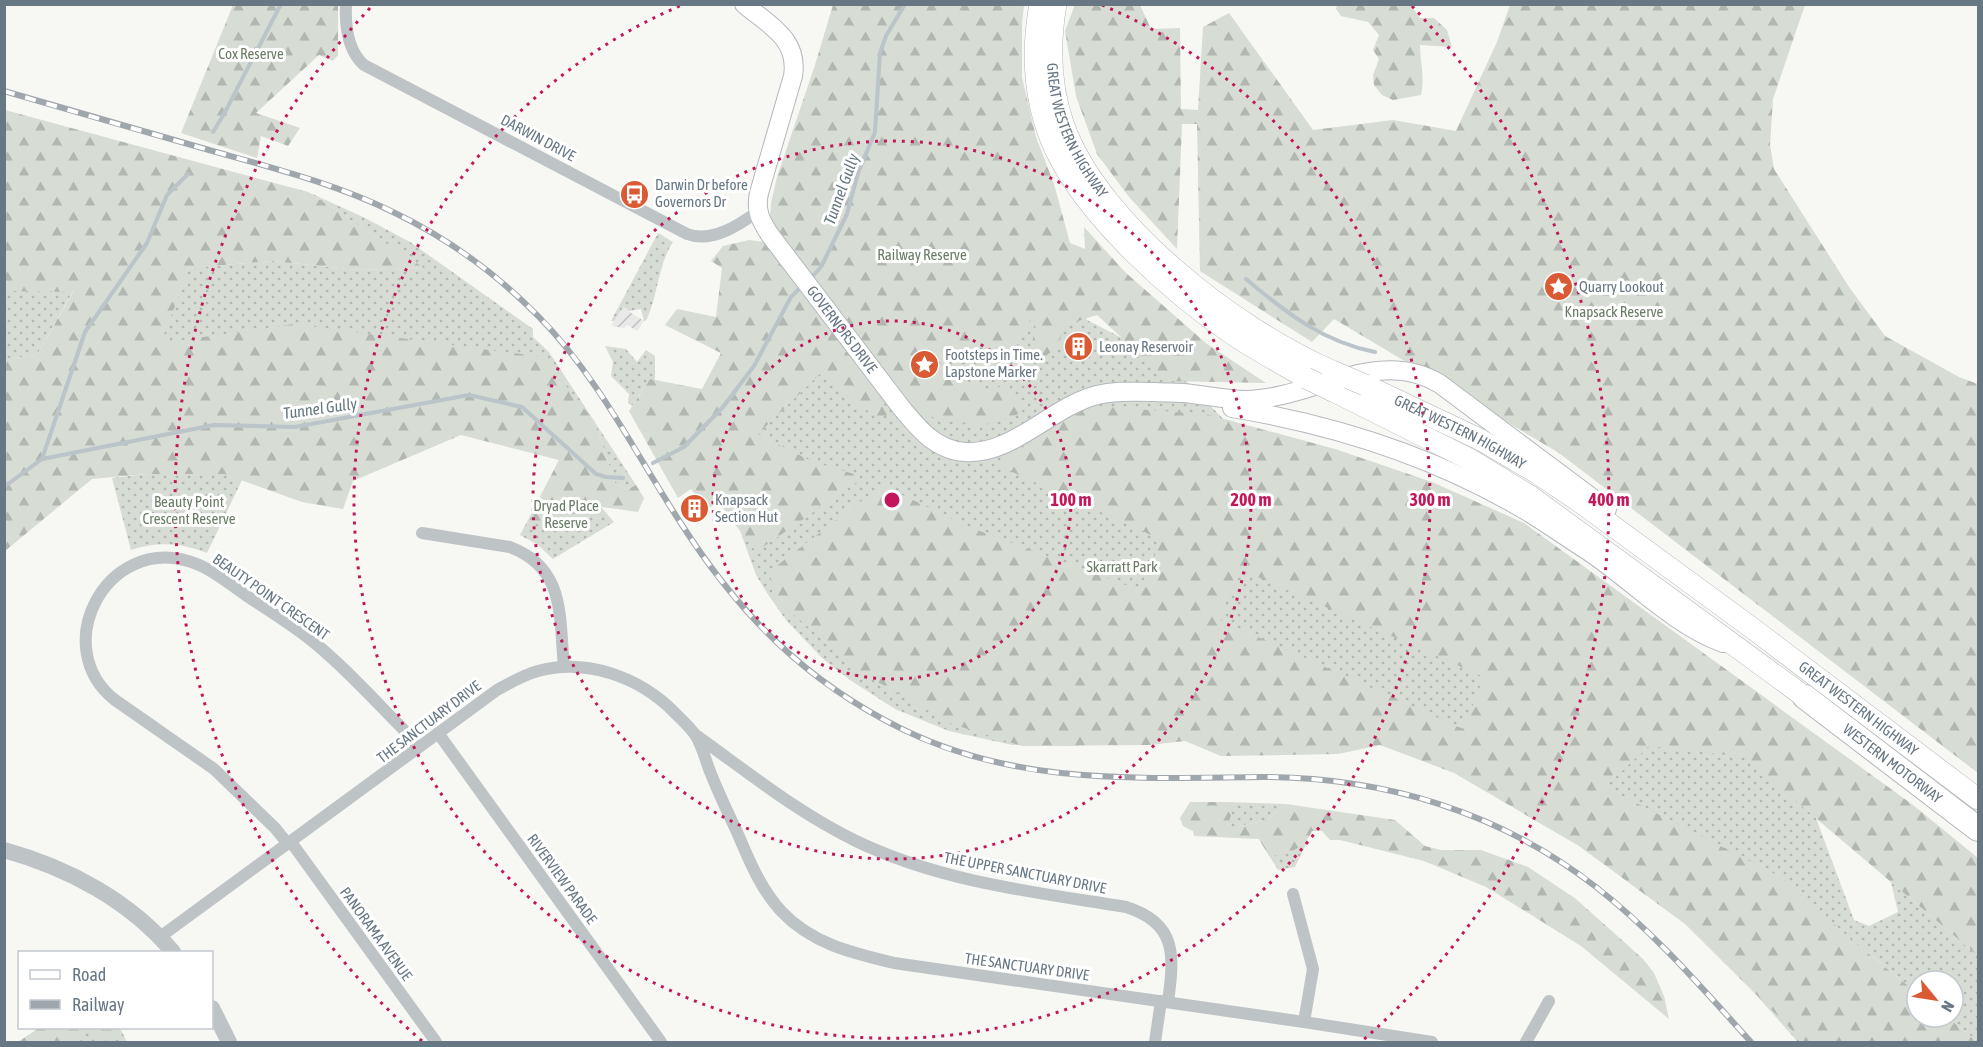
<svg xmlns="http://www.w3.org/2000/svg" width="1983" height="1047" font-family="'Asap Condensed',sans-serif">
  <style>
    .industrial { fill: url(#industrial-furrows) }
    .grass { fill: url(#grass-dots) }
    .forest { fill: url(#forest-firs); fill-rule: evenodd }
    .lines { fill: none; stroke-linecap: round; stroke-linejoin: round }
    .stream { stroke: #bac4c9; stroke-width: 4 }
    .secondary-casing { stroke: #b3b8bd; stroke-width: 20 }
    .trunk-casing { stroke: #b2b6b9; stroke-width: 22 }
    .motorway-casing { stroke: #b2b6b9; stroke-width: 26 }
    .minor { stroke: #bec3c6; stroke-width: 12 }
    .tertiary { stroke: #bec3c6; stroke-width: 16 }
    .secondary { stroke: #fff; stroke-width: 18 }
    .trunk { stroke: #fff; stroke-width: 21 }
    .motorway { stroke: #fff; stroke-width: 24 }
    .rail-casing { stroke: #a0a7ac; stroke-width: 6 }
    .rail { stroke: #fff; stroke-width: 4; stroke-dasharray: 11; stroke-linecap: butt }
    .trunk-bridge-casing { stroke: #b2b6b9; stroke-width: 22; stroke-linecap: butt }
    .trunk-bridge { stroke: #fff; stroke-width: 21 }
    .ring { fill: none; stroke: #c2185b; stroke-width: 3; stroke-dasharray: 3 6 }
    .labels { text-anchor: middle; stroke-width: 6; stroke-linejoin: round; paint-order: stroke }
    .park-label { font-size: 15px; fill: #6b7b66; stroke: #fff }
    .street-label { font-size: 15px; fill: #687784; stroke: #fff }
    .poi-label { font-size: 15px; fill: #687784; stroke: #fff; text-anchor: start }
    .water-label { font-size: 16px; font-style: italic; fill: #63787f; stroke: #fff }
    .centre { fill: #c2185b; stroke: #fff; stroke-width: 3 }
    .ring-label { font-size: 18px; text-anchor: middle; font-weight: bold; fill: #c2185b; stroke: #fff; stroke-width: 6; stroke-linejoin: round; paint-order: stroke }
  </style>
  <defs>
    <pattern id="industrial-furrows" width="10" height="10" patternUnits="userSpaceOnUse" patternTransform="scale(1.5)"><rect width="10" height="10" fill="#e8e9e8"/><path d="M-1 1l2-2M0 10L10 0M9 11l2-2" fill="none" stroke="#c0c2c2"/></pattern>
    <pattern id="grass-dots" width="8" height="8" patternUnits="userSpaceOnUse" patternTransform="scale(1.5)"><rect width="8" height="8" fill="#d7dcd4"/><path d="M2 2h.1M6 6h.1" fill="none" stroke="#b2b7b2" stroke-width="1.8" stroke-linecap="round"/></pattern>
    <pattern id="forest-firs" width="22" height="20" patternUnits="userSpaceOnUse" patternTransform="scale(1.5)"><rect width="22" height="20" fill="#d7dcd4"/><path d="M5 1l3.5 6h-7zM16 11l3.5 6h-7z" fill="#b2b7b2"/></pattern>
  </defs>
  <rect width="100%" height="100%" fill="#f7f7f4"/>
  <path class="industrial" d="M622,307L644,321L637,331L627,325L624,328L611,326Z"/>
  <g class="grass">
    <path d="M308,192L365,218L410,242L533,329V337L549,352L636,485L626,490L615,483L595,422L160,343L189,268L272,261L358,270L423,268Z"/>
    <path d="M658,233L673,242C658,265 658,294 647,319L644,321L641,309L629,311L623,307L614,321H611Z"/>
    <path d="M1053,279L1087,320L1136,345L1155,349L1236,432L1804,786L1854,920L1869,926L1898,912L1891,882L1978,956V1042L1947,1017H1953V981H1917V993L1867,952L1899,1042H1798L1709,942L1622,852L1389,741L1194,737L1071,746L1012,745L949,731L895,709L850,680L822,658L786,620L769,596L756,575L708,441L740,377Z"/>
    <path d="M5,291H73L37,355L5,359Z"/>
    <path d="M605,346L626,349L637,362L646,350L655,356V380L650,379L632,406L628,403L629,394L611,376L613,362Z"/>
    <path d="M560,460L614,522L553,559L538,545L520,535Z"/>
    <path d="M147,474H224L242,480L207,553C182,543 157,541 131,550L112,478Z"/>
    <path d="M1227,802L1286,804L1267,820L1240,826L1235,831L1228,824Z"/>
    <path d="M1259,839L1308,840L1295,867L1278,870Z"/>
    <path d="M39,1028H120L127,1042H18Z"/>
  </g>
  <g class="forest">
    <path d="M1075,4L1140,5L1151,29L1180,28L1181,109L1198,110L1203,27L1229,13L1313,130L1393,120L1456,131L1497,42L1510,5H1805L1773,99L1770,145L1774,169L1849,287L1885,336L1959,377L1978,384V773L1559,453L1334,319L1312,342L1200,271L1197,124H1182L1177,249L1129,197L1097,154L1076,96L1065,31Z"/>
    <path d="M233,5H338V55L333,61L319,55L256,113L300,128L288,146L261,136L257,158L181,133Z"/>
    <path d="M833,5H1024L1022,24V77L1036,137L1054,184L1070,243L1085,249L1084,227L1126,273L1207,344L1266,383L1169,381L1097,315L1066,325C1056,348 1054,356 1028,362L1036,324L1032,317L1011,357L990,369L950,348L920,363L932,373L944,368L981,389L1007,386L1023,402L1022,413L980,426L936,419L910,402L778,231L770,218L771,203L777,177L815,65Z"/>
    <path d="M1337,5H1411L1420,18H1434L1447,30L1452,47L1420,45C1420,62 1425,78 1421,95L1393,100L1382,95L1374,85L1373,75L1379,59L1373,50L1379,35L1368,22L1341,16L1336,9Z"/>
    <path d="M5,110L308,192L424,268L358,270L272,261L189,268L161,343L294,324L543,357L595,422L615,483L626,490L636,485L644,498L638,512C613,509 588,503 564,506L551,524L543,529L536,523L532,512L559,460L461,435L353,481L343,509L302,502L224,474H147L92,479L5,551V359L37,355L73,292L5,291Z"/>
    <path d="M749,240L765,242L834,333L892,416H877L844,397L823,371L758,434L811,461L854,474L857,482L756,552L725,511L721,500L707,509L691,489L678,498L629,411L650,379L702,389L721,353L665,325L677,309L716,317L722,268L711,261L723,246Z"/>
    <path d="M1091,406L1206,414L1335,449L1432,482L1524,523L1913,805L1978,858V956L1744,757L1649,746L1605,787L1781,877L1852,940L1917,993V1017H1947L1978,1042H1804L1685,924L1579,846L1454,773L1380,745L1338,754L1221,756L1185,741L1149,745L1022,746L952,724L862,673L773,597L770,571L882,485L969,527L1139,590L1162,540L997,465L1040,435ZM1242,570L1484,677L1463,729L1218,619Z"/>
    <path d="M1190,802H1227L1232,813L1228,824L1235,830L1240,826L1267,820L1286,804L1395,820L1425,846L1441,850H1481L1528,867L1576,899L1643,959L1654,973L1664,996L1669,1019L1581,946L1486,887L1424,861L1340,840H1330L1322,831H1312C1305,848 1286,856 1269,856L1259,839L1194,836L1193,831L1183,826L1180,818Z"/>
    <path d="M39,1028H120V1035L105,1041L84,1031L80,1042H18Z"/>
  </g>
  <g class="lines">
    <g class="stream">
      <path d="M213,132L224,114L281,4"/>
      <path d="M810,279L821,267L847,214L858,173L875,132L880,53L886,36L905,4"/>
      <path d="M1246,279C1285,312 1323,342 1375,352"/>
      <path d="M42,459L85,332L147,243L167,195L188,174"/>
      <path d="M653,463L684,447L723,407L754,366L791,297L802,286"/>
      <path d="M4,487L42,459L214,425L295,427L469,395L522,407L596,474L606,477L623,478"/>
    </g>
    <defs>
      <g id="secondary">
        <path id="s1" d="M744,4C769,25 799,39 793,76L759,193C755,211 761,221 770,235L900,406C917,427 935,450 965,452C1013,455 1051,407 1097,395C1117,390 1135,392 1155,392C1167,393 1180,392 1192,394C1210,396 1228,400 1246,400C1312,399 1378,346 1440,384L1607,509"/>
        <path d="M1232,408C1335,425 1433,456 1523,509C1545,522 1566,537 1588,551C1633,581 1672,624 1723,643"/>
      </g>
      <g id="trunk">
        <path d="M1040,4C1031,54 1034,105 1056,151C1089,219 1173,294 1235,336C1258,351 1282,364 1306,378"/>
        <path id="s2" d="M1056,4C1049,45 1050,87 1064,126C1100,225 1237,330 1332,371"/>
        <path id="s3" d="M1365,385L1481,440L1537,473L1580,502L1752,628L1978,799"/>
        <path d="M1335,392L1471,460L1530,496L1805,697"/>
      </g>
      <g id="motorway">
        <path id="s4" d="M1805,697L1978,829"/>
      </g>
    </defs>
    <use href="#secondary" class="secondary-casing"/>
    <use href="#trunk" class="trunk-casing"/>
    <use href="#motorway" class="motorway-casing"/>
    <g class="minor">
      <path d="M346,4C345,25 348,51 364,65L687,234C711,243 738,226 757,212"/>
      <path d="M422,533L510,547C566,568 559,617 564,667"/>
      <path d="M438,733L661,1042"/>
      <path d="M697,736C749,773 798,813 856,841C941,882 1034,892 1126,907C1178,923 1174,957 1168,1002"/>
      <path d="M291,842L436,1042"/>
      <path d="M288,844L275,828L214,769L115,700C48,647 106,537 188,561C210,567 228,583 247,596C268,610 291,624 311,640C345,667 375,701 406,732L419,747"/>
      <path d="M1293,894L1313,969L1304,1022"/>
      <path d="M160,937L497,690C510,683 523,675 538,671C587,658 640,677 675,713C682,720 691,728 696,736C703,748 706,762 711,774C719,794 728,813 737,832C749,860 760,888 781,911C812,944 852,953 894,963L1304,1022L1432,1042"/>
      <path d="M1155,1042L1161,1001"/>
      <path d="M1526,1042L1549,1001"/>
    </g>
    <g class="tertiary">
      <path d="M4,850C69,868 130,901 173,952"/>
      <path d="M212,1008L229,1042"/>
    </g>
    <use href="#secondary" class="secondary"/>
    <use href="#trunk" class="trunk"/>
    <use href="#motorway" class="motorway"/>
    <defs>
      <path id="rail" d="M4,91C75,112 146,132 216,152C277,169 339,185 395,213C449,239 498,275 539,317C599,378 636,455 682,525C740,615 805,681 902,729C1018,786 1138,778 1263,777C1383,777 1500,812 1596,887C1654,932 1702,988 1751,1042"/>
    </defs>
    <use href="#rail" class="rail-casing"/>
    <use href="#rail" class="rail"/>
    <defs>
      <g id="trunk-bridge">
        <path d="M1332,371L1365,385"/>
        <path d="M1306,378L1335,392"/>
      </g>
    </defs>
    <use href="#trunk-bridge" class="trunk-bridge-casing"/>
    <use href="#trunk-bridge" class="trunk-bridge"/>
  </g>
  <g class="ring">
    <circle cx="892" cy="500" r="179"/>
    <circle cx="892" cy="500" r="359"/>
    <path d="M1102 5A538 538 0 1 1 682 5"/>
    <path d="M422 1041A717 717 0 0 1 372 6M1412 6A717 717 0 0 1 1362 1041"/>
  </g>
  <defs>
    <symbol id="bus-disc" viewBox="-11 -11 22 22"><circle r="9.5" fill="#d95a33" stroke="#fff"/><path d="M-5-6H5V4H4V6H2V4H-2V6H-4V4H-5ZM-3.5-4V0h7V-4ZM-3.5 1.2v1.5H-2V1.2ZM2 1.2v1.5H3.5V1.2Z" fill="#fff"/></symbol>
    <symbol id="sight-disc" viewBox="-11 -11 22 22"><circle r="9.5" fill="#d95a33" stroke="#fff"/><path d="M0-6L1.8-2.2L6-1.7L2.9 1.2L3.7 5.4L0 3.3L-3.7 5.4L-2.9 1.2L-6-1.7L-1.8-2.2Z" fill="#fff"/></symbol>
    <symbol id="building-disc" viewBox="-11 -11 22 22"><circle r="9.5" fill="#d95a33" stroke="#fff"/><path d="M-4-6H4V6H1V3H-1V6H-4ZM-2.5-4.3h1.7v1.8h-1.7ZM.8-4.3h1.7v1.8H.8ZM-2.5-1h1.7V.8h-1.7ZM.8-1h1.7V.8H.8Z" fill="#fff"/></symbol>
  </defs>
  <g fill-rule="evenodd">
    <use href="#bus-disc" x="618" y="178" width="33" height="33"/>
    <use href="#sight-disc" x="1542" y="270" width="33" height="33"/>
    <use href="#building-disc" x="1062" y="330" width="33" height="33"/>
    <use href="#sight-disc" x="908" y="348" width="33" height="33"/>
    <use href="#building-disc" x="678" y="492" width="33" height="33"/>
  </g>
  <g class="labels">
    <g class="park-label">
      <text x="251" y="59">Cox Reserve</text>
      <text x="922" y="260">Railway Reserve</text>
      <text x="1614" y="317">Knapsack Reserve</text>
      <text x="189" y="507">Beauty Point<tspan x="189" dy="17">Crescent Reserve</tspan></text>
      <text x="566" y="511">Dryad Place<tspan x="566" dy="17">Reserve</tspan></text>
      <text x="1122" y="572">Skarratt Park</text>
    </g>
    <g class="street-label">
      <text dy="5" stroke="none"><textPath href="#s2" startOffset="132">GREAT WESTERN HIGHWAY</textPath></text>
      <text transform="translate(538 138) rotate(28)" y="5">DARWIN DRIVE</text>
      <text dy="5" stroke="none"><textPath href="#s1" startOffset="378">GOVERNORS DRIVE</textPath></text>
      <text dy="5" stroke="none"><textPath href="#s3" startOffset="106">GREAT WESTERN HIGHWAY</textPath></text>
      <text transform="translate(271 597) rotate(35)" y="5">BEAUTY POINT CRESCENT</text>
      <text dy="5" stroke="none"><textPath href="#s3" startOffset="592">GREAT WESTERN HIGHWAY</textPath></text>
      <text transform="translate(429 722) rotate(-37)" y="5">THE SANCTUARY DRIVE</text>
      <text dy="5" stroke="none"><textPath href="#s4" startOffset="110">WESTERN MOTORWAY</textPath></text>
      <text transform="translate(1025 873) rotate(11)" y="5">THE UPPER SANCTUARY DRIVE</text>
      <text transform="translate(562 879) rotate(54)" y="5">RIVERVIEW PARADE</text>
      <text transform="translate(376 934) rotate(54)" y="5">PANORAMA AVENUE</text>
      <text transform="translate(1027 967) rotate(8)" y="5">THE SANCTUARY DRIVE</text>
    </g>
    <g class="poi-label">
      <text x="655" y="190">Darwin Dr before<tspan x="655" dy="17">Governors Dr</tspan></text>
      <text x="1579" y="292">Quarry Lookout</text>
      <text x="1099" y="352">Leonay Reservoir</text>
      <text x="945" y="360">Footsteps in Time.<tspan x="945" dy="17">Lapstone Marker</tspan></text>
      <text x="715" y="505">Knapsack<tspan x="715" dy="17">Section Hut</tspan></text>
    </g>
    <g class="water-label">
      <text transform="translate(841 189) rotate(-70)" y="6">Tunnel Gully</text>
      <text transform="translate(320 408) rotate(-8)" y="6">Tunnel Gully</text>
    </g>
  </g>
  <circle cx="892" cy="500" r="9" class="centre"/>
  <g class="ring-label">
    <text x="1071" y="506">100 m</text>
    <text x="1251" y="506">200 m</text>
    <text x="1430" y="506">300 m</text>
    <text x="1609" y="506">400 m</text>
  </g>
  <rect width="1983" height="1047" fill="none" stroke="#687784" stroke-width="12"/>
  <rect x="18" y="951" width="195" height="78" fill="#ffffff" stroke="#c3c9ce" stroke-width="1.5"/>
  <rect x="30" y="970" width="30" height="9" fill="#ffffff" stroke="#c3c9ce" stroke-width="1.5"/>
  <text x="72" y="981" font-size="18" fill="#687784">Road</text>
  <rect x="30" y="1000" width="30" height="9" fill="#a0a7ac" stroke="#c3c9ce" stroke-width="1.5"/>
  <text x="72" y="1011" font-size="18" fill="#687784">Railway</text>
  <g transform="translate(1935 999) rotate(120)"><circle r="28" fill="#ffffff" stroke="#c3c9ce" stroke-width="1.5"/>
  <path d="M0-4.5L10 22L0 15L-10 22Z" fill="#d95a33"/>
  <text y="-9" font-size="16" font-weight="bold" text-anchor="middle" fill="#687784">N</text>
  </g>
</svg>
